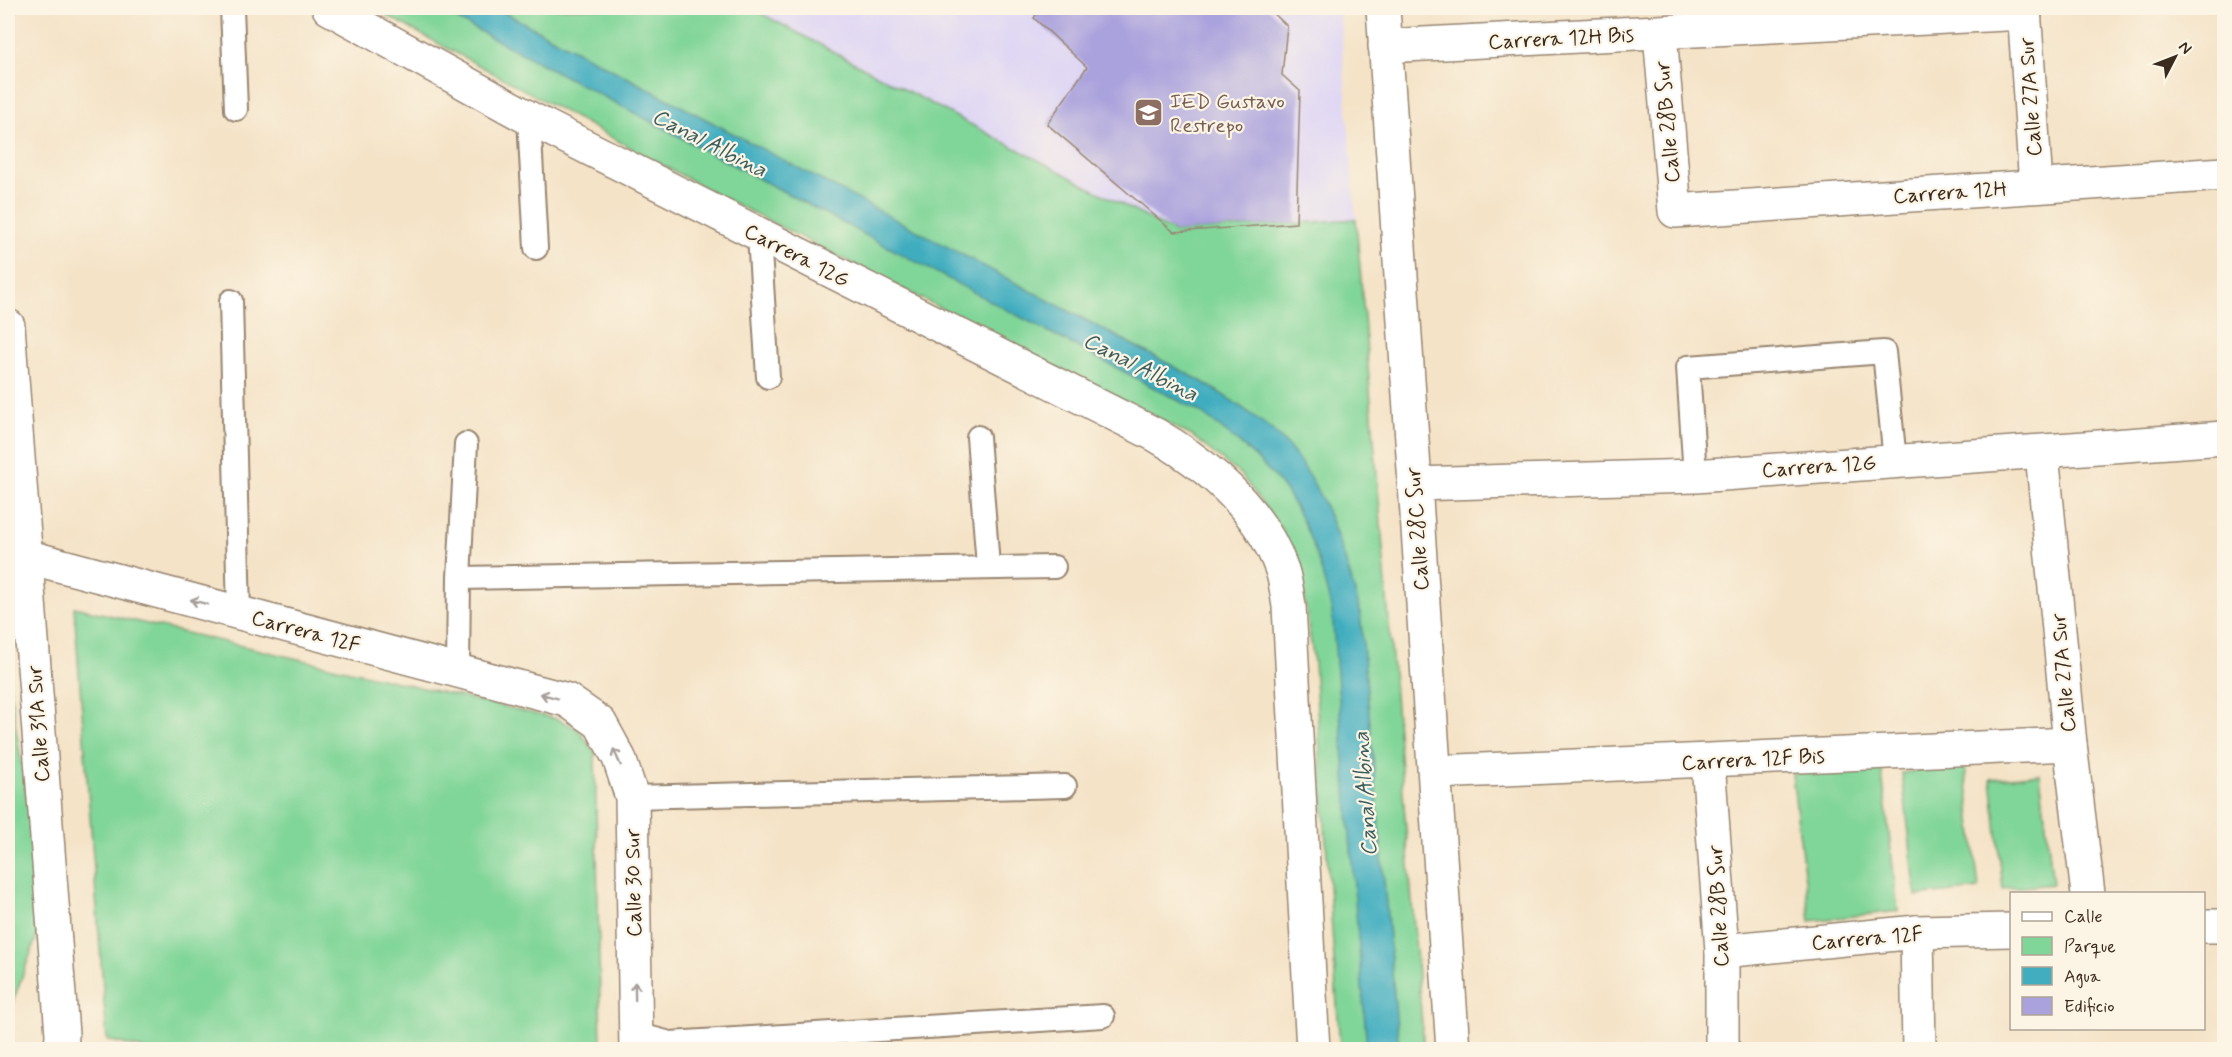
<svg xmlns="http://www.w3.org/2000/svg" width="2232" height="1057" font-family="Mynerve,sans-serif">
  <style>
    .built { fill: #ded5f5 }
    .green { fill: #80d598; stroke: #5e805b; stroke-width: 1.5 }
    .water { fill: #41adbf; stroke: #3e6c6e; stroke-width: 1.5 }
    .building { fill: #aaa2dd }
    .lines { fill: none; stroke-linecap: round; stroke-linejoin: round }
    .service-casing { stroke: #988672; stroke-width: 26 }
    .minor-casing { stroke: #988672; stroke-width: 36 }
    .tertiary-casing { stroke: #988672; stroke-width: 36 }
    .service { stroke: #fff; stroke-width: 22 }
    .minor { stroke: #fff; stroke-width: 33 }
    .tertiary { stroke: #fff; stroke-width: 33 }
    .oneway { stroke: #a79f9a }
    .labels { text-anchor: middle; stroke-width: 4.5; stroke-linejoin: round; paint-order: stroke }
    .street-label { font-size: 21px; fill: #3b2a1e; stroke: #fcf5e5 }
    .education-label { font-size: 21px; fill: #785e54; stroke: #fcf5e5; text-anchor: start }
    .water-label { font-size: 22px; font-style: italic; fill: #3d5e5e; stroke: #fcf5e5 }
  </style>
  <rect width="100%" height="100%" fill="#fcf5e5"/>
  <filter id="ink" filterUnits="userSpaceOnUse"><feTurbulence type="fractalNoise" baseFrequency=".0167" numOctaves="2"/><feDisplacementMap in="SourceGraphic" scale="12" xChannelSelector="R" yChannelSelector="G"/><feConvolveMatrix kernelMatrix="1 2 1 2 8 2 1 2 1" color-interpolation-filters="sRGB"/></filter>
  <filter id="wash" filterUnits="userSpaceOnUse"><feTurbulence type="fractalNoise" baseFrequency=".008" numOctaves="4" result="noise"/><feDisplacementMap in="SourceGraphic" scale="24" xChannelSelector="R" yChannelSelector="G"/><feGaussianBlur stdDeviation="1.35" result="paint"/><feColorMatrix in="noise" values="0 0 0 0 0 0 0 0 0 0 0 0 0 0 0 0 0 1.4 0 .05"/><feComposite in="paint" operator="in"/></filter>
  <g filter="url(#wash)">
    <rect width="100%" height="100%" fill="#f4e3c7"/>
    <path class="built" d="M751,8H1339L1356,219L1174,232Z"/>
    <g class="green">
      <path d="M373,8H751L1174,232L1356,219L1424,1049H1340L1314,663L1303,590L1282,530L1242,476L1192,436L716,194Z"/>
      <path d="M74,607L557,719L578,729L595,753L601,1049L148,1050L107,1040Z"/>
      <path d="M8,677L45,914L8,1015Z"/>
      <path d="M1881,764L1898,911L1810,921L1792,774Z"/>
      <path d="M1965,766L1979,889L1916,896L1902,773Z"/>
      <path d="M2040,774L2053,884L2003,889L1991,779Z"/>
    </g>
    <path class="water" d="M436,8H496L1201,381C1226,397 1251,412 1273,431C1321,473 1344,551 1360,611L1399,1049H1367L1332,612C1322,569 1310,526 1284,489C1264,461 1228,433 1200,412Z"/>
    <g id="blocks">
      <path class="building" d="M1040,8H1268L1287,26L1282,75L1300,91L1296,223L1174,232L1047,124L1087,67L1034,18Z"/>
    </g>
  </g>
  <g filter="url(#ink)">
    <use href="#blocks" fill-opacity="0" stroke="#988672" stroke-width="1.5"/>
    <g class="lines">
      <defs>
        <g id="service">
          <path d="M232,8L236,109"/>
          <path d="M529,118L536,248"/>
          <path d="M759,236L768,377"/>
          <path d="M231,301L239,613"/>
          <path d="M978,437L988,566"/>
          <path d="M1695,476L1688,367L1884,352L1895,461"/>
          <path d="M459,578L1054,567"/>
          <path d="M458,671L459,578L466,444"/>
          <path d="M632,797L1065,786"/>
          <path d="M636,1034L670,1043L1103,1016"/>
        </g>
        <g id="minor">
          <path d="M329,8L529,118L1156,435C1209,466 1261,510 1282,570C1286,582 1287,595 1289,606L1313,1050"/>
          <path d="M1383,8L1453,1050"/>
          <path d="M2024,8L2036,186"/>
          <path d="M1660,33L1675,211L2224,174"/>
          <path d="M1385,46L2025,13"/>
          <path d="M2042,453L2070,744L2088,894"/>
          <path d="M1414,484L1695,476L2224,438"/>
          <path d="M25,556L567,700L600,723L619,758L632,797L636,1050"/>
          <path d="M1708,762L1722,951V1050"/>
          <path d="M1436,772L2070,744"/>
          <path d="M2204,926H2224"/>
          <path d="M1917,932L1919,1050"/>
          <path d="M1722,951L1917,932L2012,930"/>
        </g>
        <path id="tertiary" d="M8,326L62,1034L61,1050"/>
      </defs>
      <use href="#service" class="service-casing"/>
      <use href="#minor" class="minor-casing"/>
      <use href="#tertiary" class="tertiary-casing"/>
      <use href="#service" class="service"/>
      <use href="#minor" class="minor"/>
      <use href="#tertiary" class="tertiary"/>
    </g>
    <defs><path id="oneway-shaft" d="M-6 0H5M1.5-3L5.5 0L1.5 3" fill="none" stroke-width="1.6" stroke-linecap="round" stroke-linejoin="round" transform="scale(1.5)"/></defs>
    <g class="oneway">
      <use href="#oneway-shaft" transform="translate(199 602) rotate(-165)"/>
      <use href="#oneway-shaft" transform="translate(549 696) rotate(-165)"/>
      <use href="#oneway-shaft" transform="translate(617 757) rotate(-114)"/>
      <use href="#oneway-shaft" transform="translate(635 991) rotate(-91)"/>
    </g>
  </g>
  <defs>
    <symbol id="school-square" viewBox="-11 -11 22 22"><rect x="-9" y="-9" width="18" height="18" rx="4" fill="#8d6e63" stroke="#fcf5e5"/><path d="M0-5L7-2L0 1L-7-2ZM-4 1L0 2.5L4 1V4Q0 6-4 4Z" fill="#fff"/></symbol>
  </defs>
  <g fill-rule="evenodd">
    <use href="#school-square" x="1132" y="96" width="33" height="33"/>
  </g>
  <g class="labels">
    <g class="street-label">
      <text transform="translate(1561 38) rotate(-3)" y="7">Carrera 12H Bis</text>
      <text transform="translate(2030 97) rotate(-94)" y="7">Calle 27A Sur</text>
      <text transform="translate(1667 122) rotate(-95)" y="7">Calle 28B Sur</text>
      <text transform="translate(1950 192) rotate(-4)" y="7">Carrera 12H</text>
      <text transform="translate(797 255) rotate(27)" y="7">Carrera 12G</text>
      <text transform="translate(1819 466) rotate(-4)" y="7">Carrera 12G</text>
      <text transform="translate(1417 529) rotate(-94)" y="7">Calle 28C Sur</text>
      <text transform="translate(306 631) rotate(15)" y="7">Carrera 12F</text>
      <text transform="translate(2063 673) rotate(-95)" y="7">Calle 27A Sur</text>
      <text transform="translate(38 724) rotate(-94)" y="7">Calle 31A Sur</text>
      <text transform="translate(1753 759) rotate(-3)" y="7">Carrera 12F Bis</text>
      <text transform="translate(633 883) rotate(-91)" y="7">Calle 30 Sur</text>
      <text transform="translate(1718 906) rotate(-93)" y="7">Calle 28B Sur</text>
      <text transform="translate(1867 938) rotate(-5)" y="7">Carrera 12F</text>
    </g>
    <g class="education-label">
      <text x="1170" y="108">IED Gustavo<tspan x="1170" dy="24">Restrepo</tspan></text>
    </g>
    <g class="water-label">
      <text transform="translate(710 142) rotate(27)" y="8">Canal Albina</text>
      <text transform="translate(1141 366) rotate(27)" y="8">Canal Albina</text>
      <text transform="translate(1364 794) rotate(-94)" y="8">Canal Albina</text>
    </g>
  </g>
  <rect width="2232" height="1057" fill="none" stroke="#fcf5e5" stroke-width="30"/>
  <rect x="2010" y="892" width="195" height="138" fill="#fcf5e5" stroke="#afa495" stroke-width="1.5"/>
  <rect x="2022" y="912" width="30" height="9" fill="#ffffff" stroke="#afa495" stroke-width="1.5"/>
  <text x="2064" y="922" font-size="18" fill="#3b2a1e">Calle</text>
  <rect x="2022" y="937" width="30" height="18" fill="#80d598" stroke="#afa495" stroke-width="1.5"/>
  <text x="2064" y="952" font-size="18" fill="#3b2a1e">Parque</text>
  <rect x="2022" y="967" width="30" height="18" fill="#41adbf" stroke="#afa495" stroke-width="1.5"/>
  <text x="2064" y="982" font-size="18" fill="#3b2a1e">Agua</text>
  <rect x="2022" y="997" width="30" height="18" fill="#aaa2dd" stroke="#afa495" stroke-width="1.5"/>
  <text x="2064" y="1012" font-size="18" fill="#3b2a1e">Edificio</text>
  <g transform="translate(2175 57) rotate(48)" stroke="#fcf5e5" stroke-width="4.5" paint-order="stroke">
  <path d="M0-4.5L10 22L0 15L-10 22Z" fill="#3b2a1e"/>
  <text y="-9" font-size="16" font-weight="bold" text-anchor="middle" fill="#3b2a1e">N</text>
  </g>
</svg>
